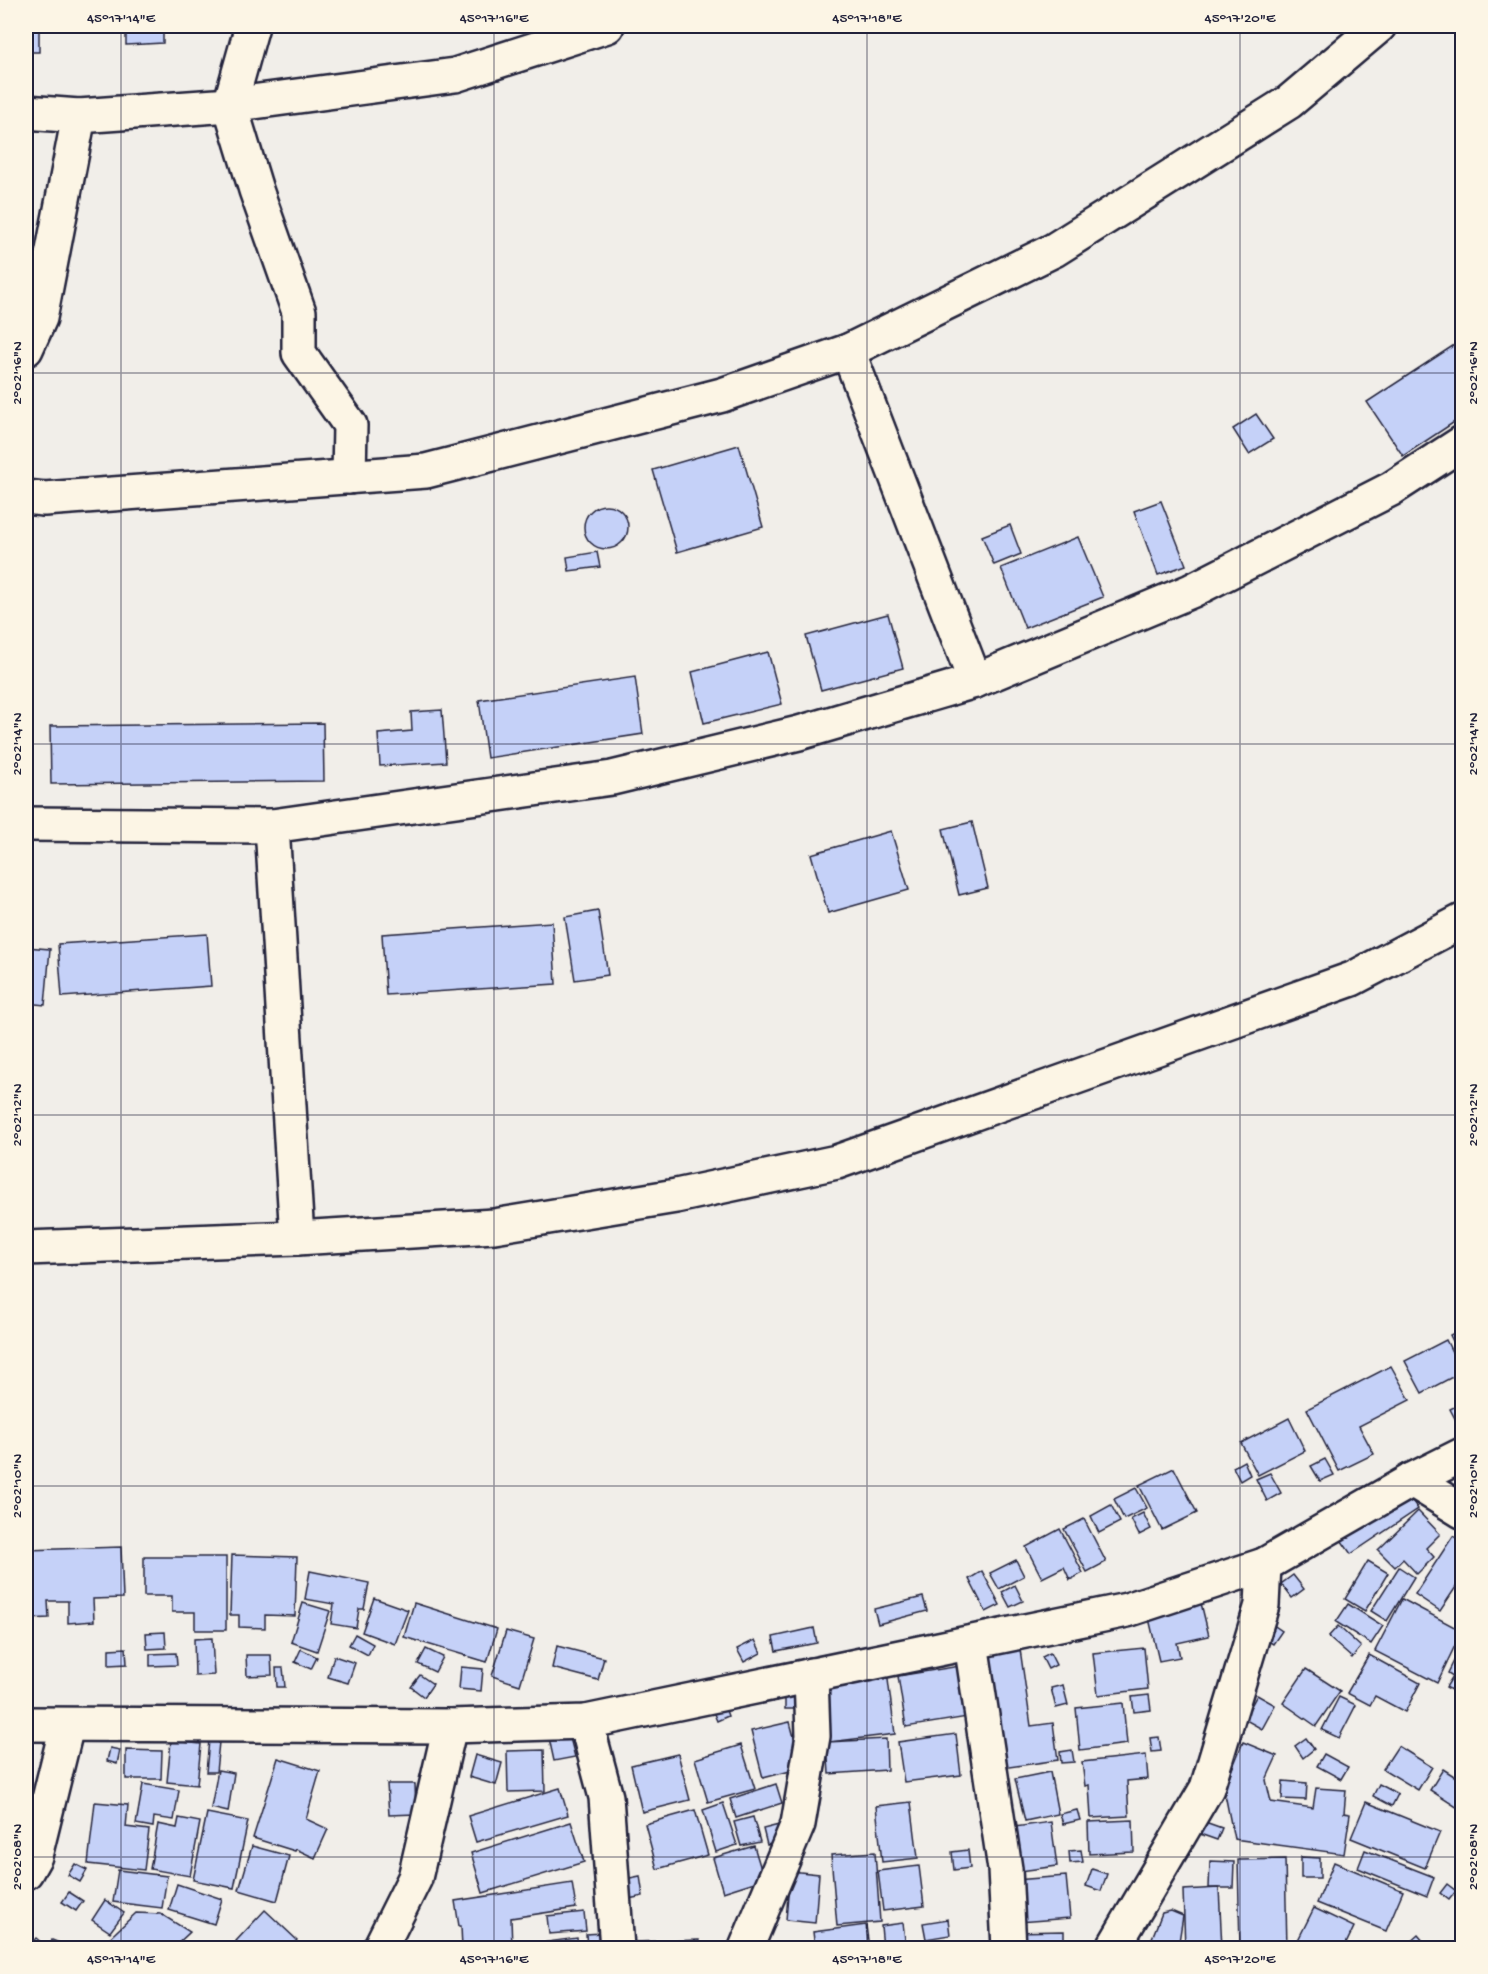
<svg xmlns="http://www.w3.org/2000/svg" width="1488" height="1974" font-family="'Gochi Hand',sans-serif">
  <style>
    .building { fill: #c5d1f8; stroke: #22223b; stroke-width: 1.5 }
    .lines { fill: none; stroke-linecap: round; stroke-linejoin: round }
    .minor-casing { stroke: #22223b; stroke-width: 38 }
    .minor { stroke: #fcf5e5; stroke-width: 33 }
    .ticks { fill: none; stroke: #22223b; stroke-width: 1.5; stroke-opacity: 0.45 }
    .neatline { fill: none; stroke: #22223b; stroke-width: 2 }
    .ticks-label { font-size: 15px; text-anchor: middle; fill: #22223b }
  </style>
  <rect width="100%" height="100%" fill="#f1eee9"/>
  <filter id="ink" filterUnits="userSpaceOnUse"><feTurbulence type="fractalNoise" baseFrequency=".0167" numOctaves="2"/><feDisplacementMap in="SourceGraphic" scale="12" xChannelSelector="R" yChannelSelector="G"/><feConvolveMatrix kernelMatrix="1 2 1 2 8 2 1 2 1" color-interpolation-filters="sRGB"/></filter>
  <g filter="url(#ink)">
    <g class="building">
      <rect x="26" y="26" width="13" height="26"/>
      <path d="M126,26H163V43L126,45Z"/>
      <path d="M1462,340V417L1403,456L1367,402Z"/>
      <path d="M1256,414L1273,439L1249,454L1233,429Z"/>
      <path d="M739,445L763,527L677,552L653,470Z"/>
      <path d="M1161,501L1186,565L1158,575L1134,511Z"/>
      <circle cx="606" cy="527" r="22"/>
      <path d="M1010,525L1021,554L994,565L982,536Z"/>
      <path d="M1078,537L1103,597L1025,628L1001,568Z"/>
      <path d="M597,552L600,567L569,571L567,557Z"/>
      <path d="M888,614L903,668L821,690L806,636Z"/>
      <path d="M768,652L782,704L704,723L692,672Z"/>
      <path d="M635,677L643,734L487,758L479,700Z"/>
      <path d="M442,710L446,762L380,766L378,734L412,731L411,712Z"/>
      <path d="M323,723L324,781L51,784L50,726Z"/>
      <path d="M972,822L988,888L959,895L943,829Z"/>
      <path d="M891,831L909,890L828,913L811,854Z"/>
      <path d="M598,911L608,975L575,980L565,917Z"/>
      <path d="M552,922L556,984L386,995L382,934Z"/>
      <path d="M207,934L211,986L62,997L58,944Z"/>
      <path d="M26,947L50,949L45,1005L26,1003Z"/>
      <path d="M1462,1329V1360L1450,1335Z"/>
      <path d="M1446,1340L1462,1372L1422,1393L1405,1361Z"/>
      <path d="M1391,1366L1410,1400L1359,1426L1374,1454L1339,1471L1307,1409Z"/>
      <path d="M1462,1403V1424L1459,1426L1450,1409Z"/>
      <path d="M1289,1418L1305,1451L1258,1475L1241,1443Z"/>
      <path d="M1325,1459L1334,1475L1320,1481L1311,1466Z"/>
      <path d="M1244,1461L1250,1475L1240,1481L1233,1467Z"/>
      <path d="M1174,1468L1197,1513L1162,1530L1139,1485Z"/>
      <path d="M1270,1473L1281,1493L1267,1501L1256,1479Z"/>
      <path d="M1136,1488L1147,1508L1124,1519L1114,1499Z"/>
      <path d="M1406,1492L1418,1509L1351,1554L1339,1537Z"/>
      <path d="M1111,1505L1120,1522L1099,1533L1091,1516Z"/>
      <path d="M1418,1511L1440,1534L1426,1548L1434,1557L1417,1574L1403,1559L1395,1567L1378,1550Z"/>
      <path d="M1143,1513L1151,1529L1139,1535L1131,1519Z"/>
      <path d="M1084,1519L1106,1562L1087,1572L1064,1529Z"/>
      <path d="M1060,1529L1083,1573L1070,1580L1064,1567L1042,1578L1026,1547Z"/>
      <path d="M1453,1536L1462,1542V1578L1440,1611L1415,1594Z"/>
      <path d="M121,1547L123,1598L93,1599L94,1621L68,1623V1601H48L49,1618L28,1619L26,1550Z"/>
      <path d="M232,1555L297,1557L295,1616L265,1615V1628L239,1627V1615H230Z"/>
      <path d="M144,1557H226V1630H195V1612H172V1596H144Z"/>
      <path d="M1016,1560L1024,1576L999,1589L990,1573Z"/>
      <path d="M1368,1561L1388,1573L1365,1611L1345,1599Z"/>
      <path d="M1399,1567L1414,1577L1387,1621L1371,1611Z"/>
      <path d="M310,1571L369,1583L364,1609H359L356,1628L331,1624L334,1604L305,1599Z"/>
      <path d="M982,1571L1000,1605L986,1612L969,1579Z"/>
      <path d="M1293,1575L1304,1589L1292,1598L1281,1584Z"/>
      <path d="M1015,1585L1023,1601L1010,1607L1002,1592Z"/>
      <path d="M923,1597L927,1611L878,1624L874,1609Z"/>
      <path d="M374,1598L408,1610L395,1644L362,1632Z"/>
      <path d="M1402,1599L1462,1631L1437,1683L1375,1651Z"/>
      <path d="M303,1603L330,1611L317,1651L291,1642Z"/>
      <path d="M414,1603L497,1629L487,1662L404,1637Z"/>
      <path d="M1201,1603L1209,1636L1177,1643L1180,1657L1159,1661L1148,1614Z"/>
      <path d="M1348,1604L1383,1626L1371,1644L1336,1622Z"/>
      <path d="M1266,1620L1282,1631L1273,1644L1257,1634Z"/>
      <path d="M1338,1626L1361,1647L1352,1658L1328,1637Z"/>
      <path d="M814,1628L817,1643L776,1651L773,1637Z"/>
      <path d="M506,1631L534,1639L520,1685L492,1676Z"/>
      <path d="M165,1632L166,1648L147,1649L146,1633Z"/>
      <path d="M355,1634L373,1644L368,1655L349,1645Z"/>
      <path d="M212,1638L214,1675L195,1676L194,1639Z"/>
      <path d="M755,1640L761,1653L744,1662L737,1649Z"/>
      <path d="M1019,1642L1031,1726L1053,1723L1058,1760L995,1769L978,1647Z"/>
      <path d="M1462,1645V1697L1446,1687L1453,1676L1448,1673Z"/>
      <path d="M557,1646L604,1658L598,1680L552,1668Z"/>
      <path d="M126,1648L127,1664L109,1665V1649Z"/>
      <path d="M1144,1648L1148,1689L1098,1695L1093,1653Z"/>
      <path d="M301,1649L317,1657L311,1669L295,1662Z"/>
      <path d="M426,1649L443,1657L435,1672L418,1664Z"/>
      <path d="M176,1653L177,1665L150,1666V1654Z"/>
      <path d="M1050,1653L1056,1665L1048,1669L1042,1657Z"/>
      <path d="M246,1655H271L272,1675L247,1676Z"/>
      <path d="M1369,1655L1420,1683L1405,1712L1375,1696L1370,1705L1347,1693Z"/>
      <path d="M334,1656L355,1663L348,1683L328,1677Z"/>
      <path d="M966,1665L974,1716L906,1727L898,1676Z"/>
      <path d="M461,1667L483,1669L481,1691L459,1689Z"/>
      <path d="M276,1668H283L285,1687H277Z"/>
      <path d="M1306,1669L1340,1691L1316,1726L1283,1703Z"/>
      <path d="M887,1672L895,1734L830,1742L822,1680Z"/>
      <path d="M420,1675L433,1684L424,1697L411,1687Z"/>
      <path d="M1063,1685L1068,1705L1056,1708L1051,1688Z"/>
      <rect x="785" y="1693" width="19" height="16"/>
      <path d="M1149,1695L1151,1710L1134,1712L1132,1697Z"/>
      <path d="M1257,1695L1275,1705L1262,1729L1244,1719Z"/>
      <path d="M1339,1697L1356,1705L1339,1738L1322,1730Z"/>
      <path d="M723,1702L728,1716L717,1721L711,1707Z"/>
      <path d="M1123,1703L1127,1744L1080,1750L1076,1708Z"/>
      <path d="M790,1722L802,1768L763,1778L751,1731Z"/>
      <path d="M569,1734L575,1757L554,1761L549,1738Z"/>
      <path d="M956,1734L961,1775L904,1782L898,1742Z"/>
      <path d="M1159,1737L1161,1751L1152,1752L1150,1738Z"/>
      <path d="M1306,1738L1314,1749L1303,1758L1295,1746Z"/>
      <path d="M886,1739L887,1770L829,1774L827,1742Z"/>
      <path d="M209,1740L219,1742L216,1772H206Z"/>
      <path d="M171,1741L201,1744L197,1785L167,1782Z"/>
      <path d="M1243,1742L1277,1756L1266,1780L1271,1802L1313,1808L1316,1788L1346,1790L1344,1813L1350,1814L1344,1854L1234,1839L1224,1789Z"/>
      <path d="M741,1745L755,1789L708,1802L695,1759Z"/>
      <path d="M1398,1746L1432,1767L1418,1790L1383,1769Z"/>
      <path d="M110,1748L120,1750L117,1764L107,1761Z"/>
      <path d="M126,1750L162,1751L161,1779H126Z"/>
      <path d="M544,1750L545,1791L508,1792L507,1751Z"/>
      <path d="M1072,1750L1074,1762L1061,1763L1060,1752Z"/>
      <path d="M678,1754L690,1800L642,1812L631,1765Z"/>
      <path d="M1324,1754L1348,1767L1341,1779L1317,1766Z"/>
      <path d="M475,1755L502,1763L496,1785L469,1777Z"/>
      <path d="M1146,1755L1148,1779L1127,1781L1129,1816L1091,1818L1089,1785L1085,1786L1082,1762Z"/>
      <path d="M278,1758L320,1771L306,1819L328,1829L315,1858L296,1849L295,1851L253,1838Z"/>
      <path d="M1443,1769L1462,1781L1461,1810L1430,1790Z"/>
      <path d="M218,1770L234,1773L228,1812L211,1808Z"/>
      <path d="M1050,1772L1058,1814L1025,1821L1015,1779Z"/>
      <path d="M1283,1781L1307,1783L1306,1800L1282,1799Z"/>
      <path d="M143,1784L179,1790L174,1820L154,1817L153,1827L136,1824Z"/>
      <path d="M387,1784H415L416,1814L389,1815Z"/>
      <path d="M776,1784L782,1803L736,1818L730,1799Z"/>
      <path d="M1379,1784L1398,1794L1392,1806L1373,1796Z"/>
      <path d="M560,1788L568,1815L476,1842L468,1816Z"/>
      <path d="M95,1802L128,1805L126,1827L149,1830L144,1870L88,1864Z"/>
      <path d="M911,1802L918,1858L882,1862L876,1806Z"/>
      <path d="M1366,1802L1440,1832L1425,1868L1351,1838Z"/>
      <path d="M723,1803L737,1845L716,1852L703,1810Z"/>
      <path d="M695,1810L708,1855L657,1869L645,1824Z"/>
      <path d="M1077,1810L1080,1820L1063,1824L1060,1814Z"/>
      <path d="M207,1813L248,1821L234,1888L193,1880Z"/>
      <path d="M753,1817L760,1842L741,1846L734,1822Z"/>
      <path d="M179,1818L200,1822L190,1876L150,1869L158,1824L177,1828Z"/>
      <path d="M1133,1820L1134,1852L1089,1854L1088,1822Z"/>
      <path d="M571,1822L584,1862L483,1893L471,1853Z"/>
      <path d="M1051,1822L1057,1866L1013,1872L1007,1828Z"/>
      <path d="M1205,1822L1222,1828L1217,1840L1200,1834Z"/>
      <path d="M779,1825L783,1841L767,1845L763,1829Z"/>
      <path d="M252,1846L289,1856L277,1901L239,1890Z"/>
      <path d="M754,1846L764,1879L723,1892L713,1858Z"/>
      <path d="M968,1850L970,1868L954,1870L952,1852Z"/>
      <path d="M1081,1850L1083,1862L1070,1863L1069,1851Z"/>
      <path d="M1365,1850L1434,1877L1427,1896L1358,1868Z"/>
      <path d="M875,1852L880,1922L837,1926L831,1855Z"/>
      <path d="M1301,1857L1320,1858V1878H1301Z"/>
      <path d="M1285,1859L1287,1948H1240L1238,1860Z"/>
      <path d="M1210,1861L1234,1862L1233,1888H1209Z"/>
      <path d="M1334,1862L1403,1891L1386,1931L1317,1903Z"/>
      <path d="M75,1864L87,1870L80,1882L68,1875Z"/>
      <path d="M919,1866L924,1906L883,1911L878,1871Z"/>
      <path d="M1092,1869L1107,1874L1101,1891L1086,1886Z"/>
      <path d="M118,1870L167,1876L162,1908L113,1902Z"/>
      <path d="M790,1871L819,1874L815,1923L786,1920Z"/>
      <path d="M640,1876L643,1896L624,1900L620,1880Z"/>
      <path d="M1066,1876L1070,1918L1019,1922L1015,1880Z"/>
      <path d="M572,1883L576,1908L511,1918L512,1948H462L461,1926H459L455,1901Z"/>
      <path d="M177,1884L222,1899L214,1924L169,1910Z"/>
      <path d="M1447,1884L1456,1891L1449,1900L1440,1893Z"/>
      <path d="M1219,1888L1222,1948H1185L1183,1890Z"/>
      <path d="M69,1892L83,1901L76,1911L62,1902Z"/>
      <path d="M105,1900L124,1913L110,1932L92,1920Z"/>
      <path d="M1314,1908L1354,1927L1344,1948H1294Z"/>
      <path d="M265,1910L297,1940L289,1948H243L236,1941Z"/>
      <path d="M1171,1911L1183,1916L1178,1948H1135H1148L1162,1913Z"/>
      <path d="M584,1912L586,1931L549,1934L547,1916Z"/>
      <path d="M136,1913L161,1914L190,1932L173,1948H99Z"/>
      <path d="M948,1919L950,1935L926,1939L923,1923Z"/>
      <path d="M903,1923L906,1948H883L881,1926Z"/>
      <path d="M866,1925L869,1948H815L813,1932Z"/>
      <path d="M1064,1931V1948H1016L1015,1932Z"/>
      <path d="M602,1933L604,1948H587L586,1934Z"/>
      <path d="M1418,1935L1424,1942L1417,1948H1412L1408,1944Z"/>
      <path d="M36,1938L48,1948H27Z"/>
      <path d="M577,1938L578,1948H541V1943Z"/>
      <path d="M52,1940L72,1948H49Z"/>
      <path d="M699,1940V1948H634V1942Z"/>
    </g>
    <g class="lines">
      <defs>
        <g id="minor">
          <path d="M252,26L230,105L256,190L299,312V353L350,425L349,477"/>
          <path d="M26,112L79,116L230,105L455,75L607,26"/>
          <path d="M26,349L40,318L79,116"/>
          <path d="M848,351L975,681"/>
          <path d="M26,497L44,499L426,471L722,395L848,351L1054,250L1289,102L1379,26"/>
          <path d="M26,824L272,826L612,778L799,733L975,681L1191,591L1391,489L1462,443"/>
          <path d="M272,826L297,1238"/>
          <path d="M26,1248L297,1238L494,1226L676,1196L837,1162L1352,979L1462,921"/>
          <path d="M1412,1480L1462,1511"/>
          <path d="M971,1643L1005,1869L1009,1948"/>
          <path d="M586,1722L606,1797L617,1948"/>
          <path d="M26,1724L450,1726L586,1722L1127,1610L1264,1565L1412,1480L1462,1455"/>
          <path d="M26,1872L35,1856L67,1726"/>
          <path d="M380,1948L415,1878L450,1726"/>
          <path d="M746,1948L798,1824L813,1736L811,1675"/>
          <path d="M1113,1948L1207,1788L1262,1605L1264,1565"/>
        </g>
      </defs>
      <use href="#minor" class="minor-casing"/>
      <use href="#minor" class="minor"/>
    </g>
  </g>
  <path class="ticks" d="M121,26V1948M494,26V1948M867,26V1948M1240,26V1948M26,373H1462M26,744H1462M26,1115H1462M26,1486H1462M26,1857H1462"/>
  <rect width="1488" height="1974" fill="none" stroke="#fcf5e5" stroke-width="66"/>
  <rect x="33" y="33" width="1422" height="1908" class="neatline"/>
  <g class="ticks-label">
    <text x="121" y="22">45°17'14"E</text>
    <text x="494" y="22">45°17'16"E</text>
    <text x="867" y="22">45°17'18"E</text>
    <text x="1240" y="22">45°17'20"E</text>
    <text transform="translate(16 373) rotate(-90)" y="5">2°02'16"N</text>
    <text transform="translate(1472 373) rotate(-90)" y="5">2°02'16"N</text>
    <text transform="translate(16 744) rotate(-90)" y="5">2°02'14"N</text>
    <text transform="translate(1472 744) rotate(-90)" y="5">2°02'14"N</text>
    <text transform="translate(16 1115) rotate(-90)" y="5">2°02'12"N</text>
    <text transform="translate(1472 1115) rotate(-90)" y="5">2°02'12"N</text>
    <text transform="translate(16 1486) rotate(-90)" y="5">2°02'10"N</text>
    <text transform="translate(1472 1486) rotate(-90)" y="5">2°02'10"N</text>
    <text transform="translate(16 1857) rotate(-90)" y="5">2°02'08"N</text>
    <text transform="translate(1472 1857) rotate(-90)" y="5">2°02'08"N</text>
    <text x="121" y="1963">45°17'14"E</text>
    <text x="494" y="1963">45°17'16"E</text>
    <text x="867" y="1963">45°17'18"E</text>
    <text x="1240" y="1963">45°17'20"E</text>
  </g>
</svg>
